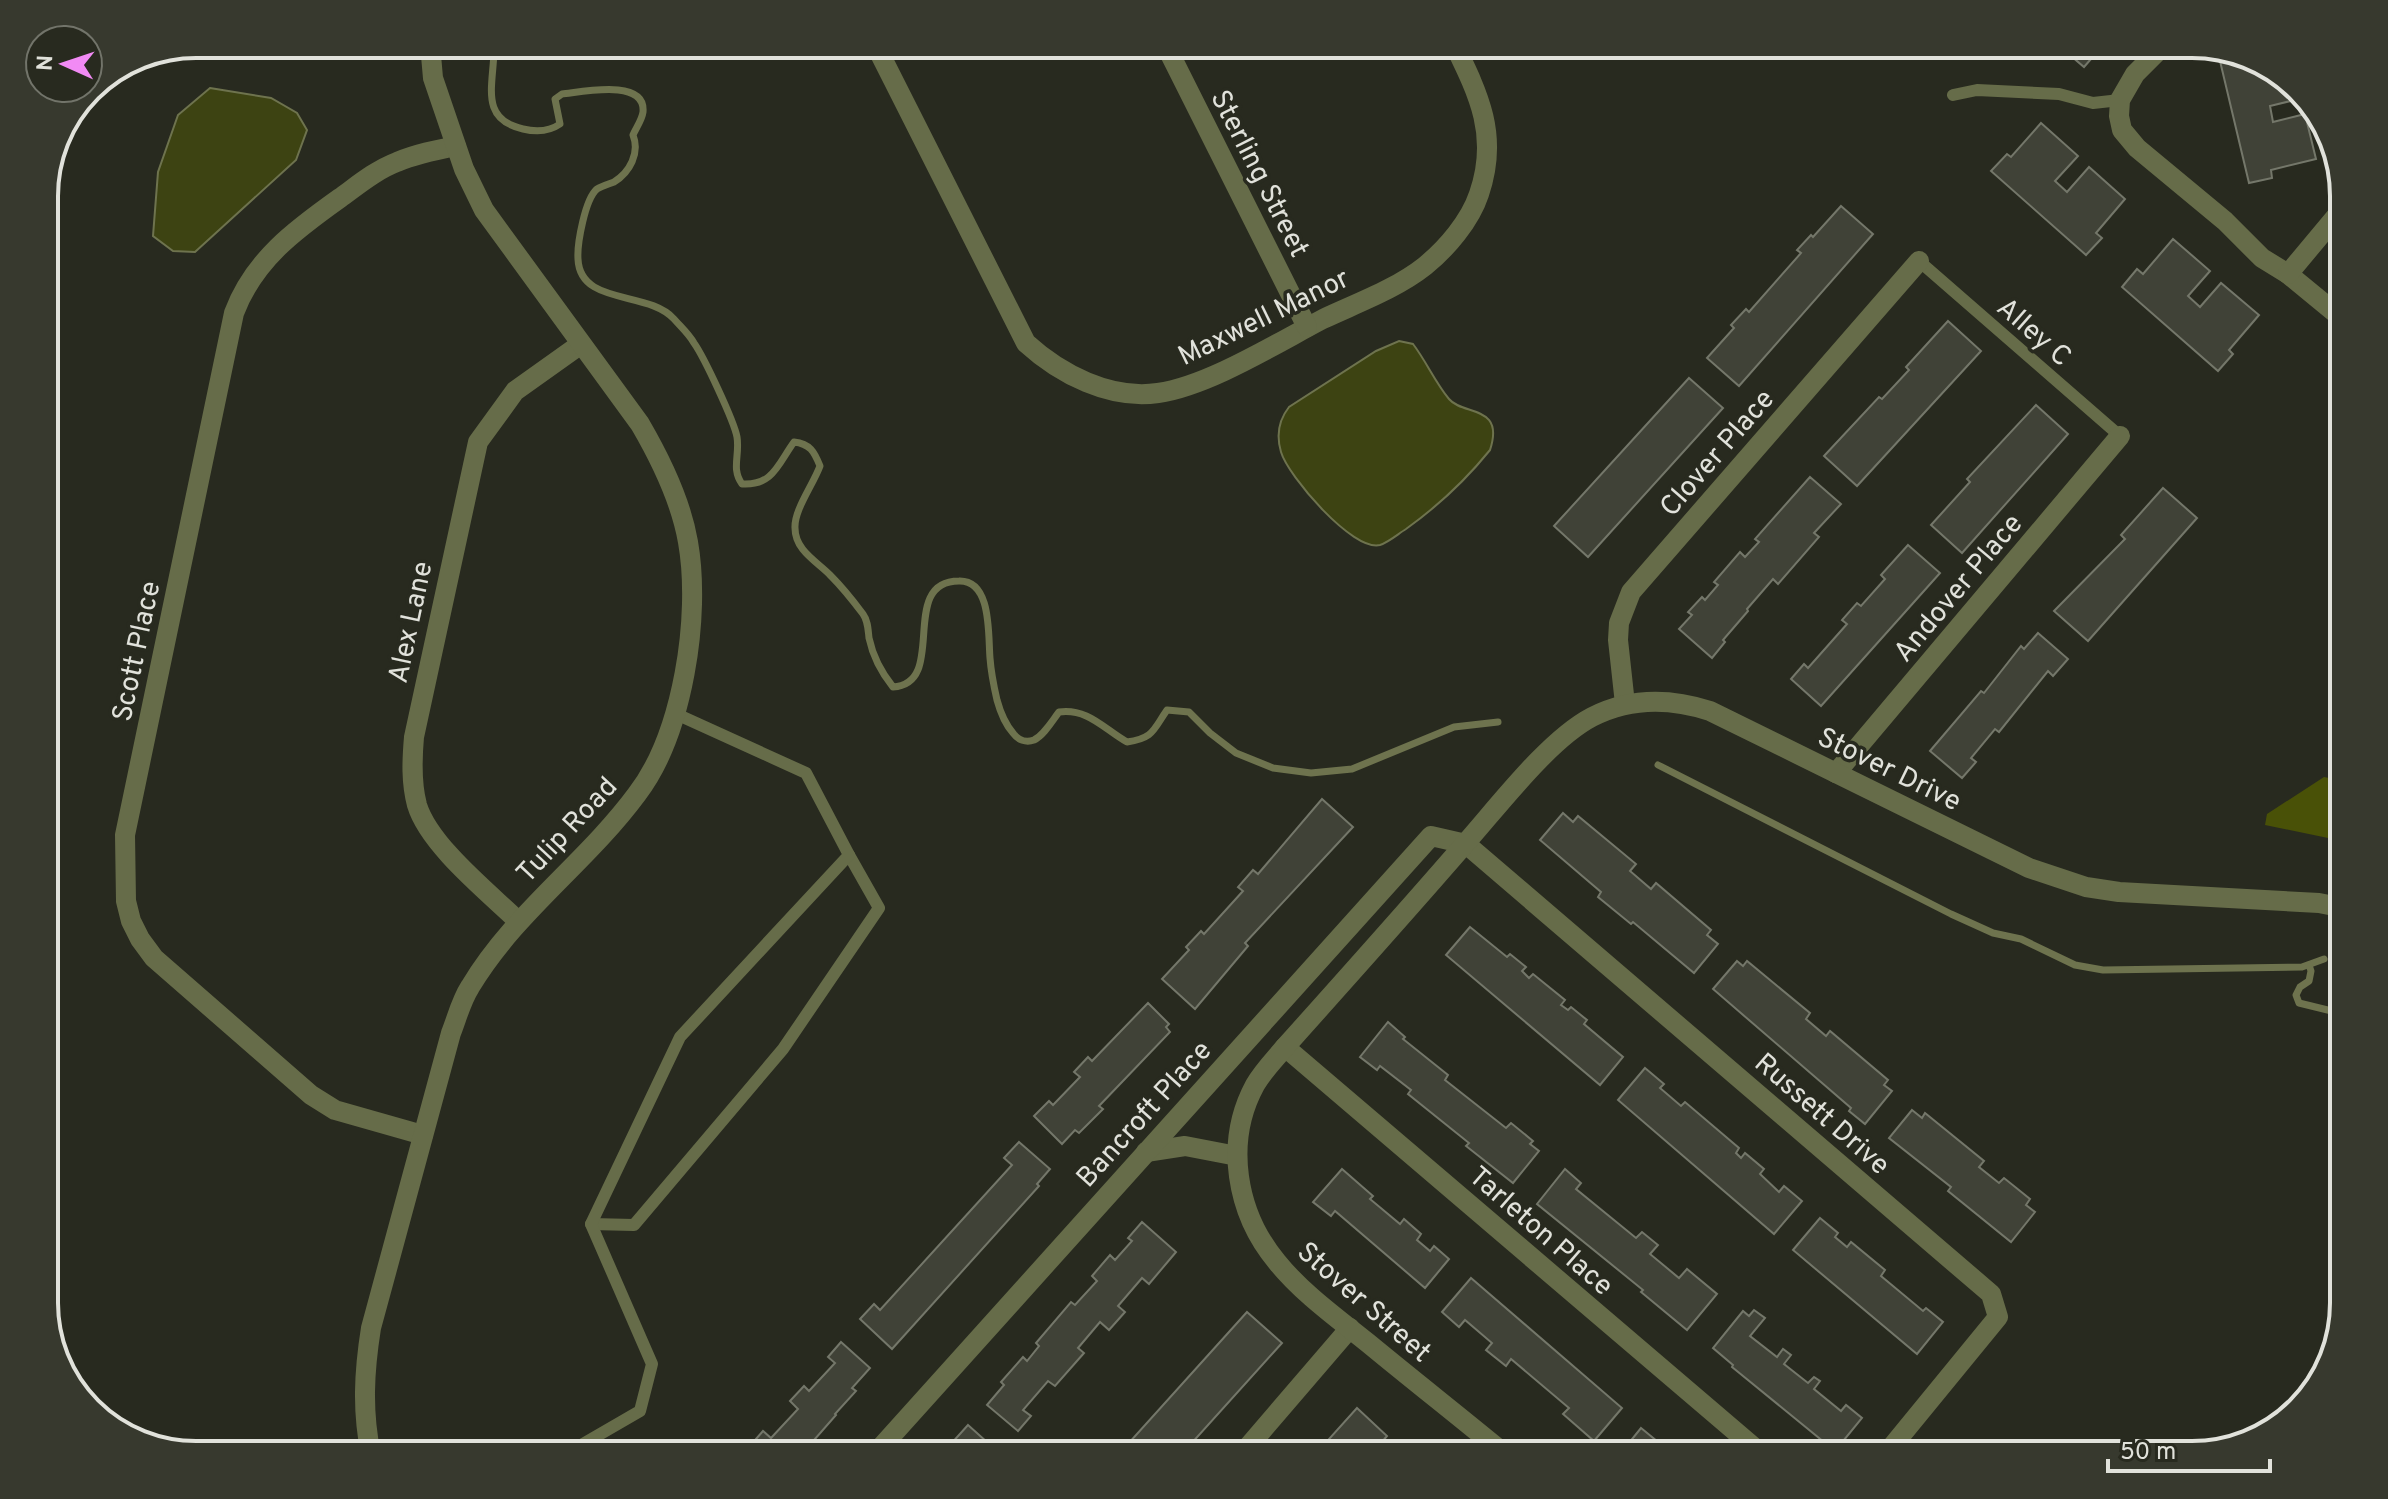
<svg xmlns="http://www.w3.org/2000/svg" width="2388" height="1499" font-family="Overpass,sans-serif">
  <style>
    .green { fill: #495107 }
    .water { fill: #3d4312; stroke: #6e734e; stroke-width: 2 }
    .lines { fill: none; stroke-linecap: round; stroke-linejoin: round }
    .stream { stroke: #6e734e; stroke-width: 7 }
    .building { fill: #404237; stroke: #74776a; stroke-width: 2 }
    .lane { stroke: #666c49; stroke-width: 12 }
    .street { stroke: #666c49; stroke-width: 20 }
    .labels { text-anchor: middle; stroke-width: 7; stroke-linejoin: round; paint-order: stroke }
    .street-label { font-size: 28px; fill: #e1e2db; stroke: #282a1f }
    .rim { fill: none; stroke: #e1e2db; stroke-width: 4 }
  </style>
  <rect width="100%" height="100%" fill="#282a1f"/>
  <path class="green" d="M2324,777L2339,780L2328,838L2265,825L2267,814Z"/>
  <g class="water">
    <path d="M210,88L271,98L297,113L307,130L296,160L195,252L173,251L153,236L158,172L178,115Z"/>
    <path d="M1399,341L1413,344C1426,361 1435,382 1449,399C1463,416 1505,404 1490,450C1465,481 1438,506 1406,529C1398,534 1389,542 1380,545C1353,552 1288,476 1281,452C1276,435 1278,421 1289,407L1376,351Z"/>
  </g>
  <g class="lines">
    <g class="stream">
      <path d="M497,44L494,51C493,87 480,119 523,129C536,132 550,131 560,124L555,99L562,94C582,92 646,78 643,112C642,120 636,128 633,135C640,153 630,172 614,182C609,184 602,186 597,189C585,199 577,244 578,259C580,306 648,290 674,319C681,327 689,334 694,343C704,357 734,421 737,437C740,455 731,469 742,484C773,486 778,464 794,442C810,444 814,451 820,466C813,485 794,510 795,528C795,551 818,562 831,576C842,587 854,602 863,614C868,621 868,629 869,638C873,657 881,672 893,687C949,684 897,581 959,581C992,580 988,635 990,658C991,672 994,687 997,700C1000,711 1006,725 1013,733C1018,740 1026,743 1034,740C1044,735 1052,721 1059,712C1088,708 1104,729 1127,742C1154,738 1153,730 1167,710L1189,712L1210,733L1236,753L1273,768L1311,773L1352,769L1454,727L1498,722"/>
      <path d="M1658,765L1951,914L1993,933L2021,939L2075,965L2103,970L2302,967L2324,959"/>
      <path d="M2309,965L2311,971L2309,981L2300,987L2296,995L2299,1003L2344,1014"/>
    </g>
  </g>
  <g class="building">
    <path d="M2057,44H2099L2095,48L2098,51L2084,67Z"/>
    <path d="M2235,57L2276,69L2303,98L2270,106L2273,122L2305,114L2316,159L2271,170L2272,178L2249,183L2220,61Z"/>
    <path d="M2041,123L2078,156L2055,181L2067,192L2089,167L2125,199L2096,233L2102,238L2086,255L1991,171L2007,154L2011,157Z"/>
    <path d="M1841,206L1873,234L1739,386L1707,358L1734,328L1731,325L1746,309L1749,312L1801,253L1797,250L1811,235L1813,237Z"/>
    <path d="M2173,239L2210,271L2188,296L2200,307L2221,283L2259,315L2229,350L2233,354L2218,371L2122,287L2137,269L2143,274Z"/>
    <path d="M1948,321L1981,351L1857,486L1824,456L1879,397L1882,399L1909,370L1906,367Z"/>
    <path d="M1689,378L1723,408L1588,557L1554,526Z"/>
    <path d="M2036,405L2068,434L1962,553L1931,525L1970,482L1967,479Z"/>
    <path d="M1810,477L1841,504L1814,533L1819,537L1778,584L1773,579L1747,609L1748,611L1723,640L1725,642L1712,658L1679,629L1692,615L1688,612L1702,597L1705,600L1718,585L1714,582L1740,552L1745,557L1759,542L1755,539Z"/>
    <path d="M2163,488L2197,518L2088,641L2054,611L2125,539L2121,535Z"/>
    <path d="M1908,545L1940,573L1821,706L1791,679L1804,664L1808,668L1847,624L1842,620L1857,603L1861,606L1885,579L1881,575Z"/>
    <path d="M2038,633L2068,659L2053,676L2048,671L1999,732L1995,729L1971,758L1976,762L1962,778L1930,751L1981,691L1984,693L2021,646L2024,649Z"/>
    <path d="M1322,799L1353,827L1245,943L1248,946L1195,1009L1162,979L1189,950L1186,947L1201,931L1204,934L1243,891L1238,887L1253,870L1258,874Z"/>
    <path d="M1563,813L1573,822L1578,816L1636,864L1630,871L1651,889L1656,883L1711,930L1707,935L1718,944L1694,973L1633,922L1631,924L1598,897L1601,892L1540,840Z"/>
    <path d="M1470,927L1507,957L1510,954L1526,967L1522,971L1529,978L1533,974L1565,1000L1561,1005L1568,1010L1571,1007L1587,1020L1584,1024L1623,1057L1600,1085L1446,955Z"/>
    <path d="M1737,961L1743,966L1747,961L1810,1013L1806,1019L1826,1036L1830,1031L1888,1080L1884,1085L1892,1091L1865,1124L1849,1111L1851,1108L1713,989Z"/>
    <path d="M1148,1003L1169,1024L1166,1027L1170,1032L1099,1106L1103,1109L1079,1133L1075,1130L1062,1144L1034,1116L1049,1101L1053,1105L1080,1077L1074,1072L1088,1057L1092,1061Z"/>
    <path d="M1388,1022L1405,1037L1403,1039L1448,1075L1445,1080L1506,1128L1511,1123L1533,1141L1530,1144L1539,1151L1513,1183L1466,1146L1469,1143L1408,1094L1411,1090L1380,1066L1377,1070L1360,1057Z"/>
    <path d="M1645,1068L1664,1084L1660,1088L1681,1106L1685,1102L1739,1148L1736,1153L1741,1158L1745,1153L1764,1169L1760,1174L1779,1192L1784,1186L1802,1201L1774,1234L1618,1100Z"/>
    <path d="M1912,1110L1922,1118L1925,1113L1984,1161L1979,1167L1999,1183L2004,1178L2030,1199L2026,1205L2035,1212L2011,1242L1948,1191L1951,1187L1889,1138Z"/>
    <path d="M1019,1142L1050,1169L1037,1184L1039,1186L892,1349L860,1319L874,1304L880,1310L1012,1165L1004,1158Z"/>
    <path d="M1342,1169L1373,1196L1370,1199L1400,1224L1404,1219L1421,1234L1417,1240L1430,1251L1434,1246L1449,1259L1425,1288L1335,1211L1331,1216L1313,1202Z"/>
    <path d="M1565,1169L1581,1183L1576,1189L1636,1238L1642,1232L1658,1245L1650,1254L1679,1278L1687,1269L1717,1294L1687,1330L1641,1292L1643,1290L1537,1204Z"/>
    <path d="M1820,1218L1838,1233L1835,1237L1847,1247L1851,1242L1885,1270L1881,1276L1923,1311L1926,1308L1943,1322L1917,1354L1793,1250Z"/>
    <path d="M1142,1222L1176,1252L1149,1284L1142,1278L1118,1306L1125,1312L1109,1330L1100,1322L1078,1348L1084,1353L1055,1386L1048,1381L1023,1410L1031,1416L1018,1431L987,1405L1004,1385L1001,1382L1023,1357L1027,1361L1039,1346L1036,1343L1071,1302L1075,1305L1097,1281L1092,1276L1110,1255L1115,1260L1132,1241L1128,1238Z"/>
    <path d="M1471,1278L1622,1408L1594,1441L1563,1414L1569,1408L1511,1359L1506,1366L1486,1350L1492,1343L1465,1320L1459,1327L1442,1312Z"/>
    <path d="M1754,1310L1765,1318L1750,1336L1777,1357L1783,1349L1791,1355L1784,1364L1808,1383L1814,1377L1820,1381L1814,1389L1841,1411L1846,1405L1862,1418L1835,1451L1732,1367L1733,1365L1713,1348L1743,1311L1749,1316Z"/>
    <path d="M1247,1312L1282,1343L1181,1455H1118Z"/>
    <path d="M841,1342L870,1368L852,1388L856,1391L835,1414L836,1415L801,1455H753L755,1453L749,1447L763,1431L771,1438L798,1409L790,1401L804,1386L809,1391L835,1363L828,1357Z"/>
    <path d="M1357,1408L1387,1436L1382,1442L1392,1451L1389,1455H1321L1333,1442L1329,1439Z"/>
    <path d="M968,1425L997,1451L993,1455H941Z"/>
    <path d="M1641,1428L1674,1455L1620,1454Z"/>
  </g>
  <g class="lines">
    <g class="lane">
      <path d="M1953,95L1977,90L2059,94L2093,103L2120,100"/>
      <path d="M1919,261L2120,436"/>
      <path d="M591,1224L634,1225L783,1049L879,908L849,855"/>
      <path d="M564,1455L640,1411L652,1364L591,1224L680,1037L849,855L806,773L674,713"/>
    </g>
    <g class="street">
      <path d="M875,44L1026,343C1060,374 1110,400 1158,393C1208,386 1277,343 1323,319C1357,303 1396,289 1425,266C1447,248 1470,221 1479,194C1499,136 1479,95 1454,44"/>
      <path d="M1165,44L1307,327"/>
      <path d="M2165,44L2135,74L2120,100L2119,116L2122,130L2137,148L2225,221L2262,258L2288,274L2344,320"/>
      <path d="M2288,274L2344,207"/>
      <path d="M1625,704L1618,640L1619,623L1631,592L1919,261"/>
      <path d="M1836,773L2120,436"/>
      <path d="M518,921C488,892 429,845 417,805C411,783 412,760 414,737L478,442L515,391L581,344"/>
      <path d="M1285,1047L1763,1455"/>
      <path d="M423,1135L335,1110L311,1095L154,958L140,939L131,921L126,901L125,835L234,313C254,260 295,230 340,198C358,185 376,170 397,162C416,154 436,150 456,146"/>
      <path d="M1146,1152L1185,1146L1237,1156"/>
      <path d="M371,1455C362,1411 364,1372 371,1328L451,1033C457,1018 461,1001 470,987C514,913 586,863 637,794C683,734 701,616 688,542C681,501 661,460 640,424L484,210L464,169L433,78L430,44"/>
      <path d="M874,1455L1431,836L1466,844L1991,1294L1998,1317L1885,1455"/>
      <path d="M1241,1455L1350,1328"/>
      <path d="M1506,1455C1460,1417 1414,1381 1368,1343C1337,1318 1302,1293 1277,1262C1236,1213 1224,1142 1255,1085C1263,1071 1275,1059 1285,1047C1345,980 1405,913 1463,846C1497,808 1548,740 1592,717C1631,697 1670,698 1710,711L2029,868L2086,887L2119,892L2319,903L2344,908"/>
    </g>
  </g>
  <g class="labels">
    <g class="street-label">
      <text transform="translate(1261 173) rotate(63)" y="10">Sterling Street</text>
      <text transform="translate(1263 316) rotate(-26)" y="10">Maxwell Manor</text>
      <text transform="translate(2035 331) rotate(41)" y="10">Alley C</text>
      <text transform="translate(1716 452) rotate(-49)" y="10">Clover Place</text>
      <text transform="translate(1957 587) rotate(-50)" y="10">Andover Place</text>
      <text transform="translate(409 622) rotate(-78)" y="10">Alex Lane</text>
      <text transform="translate(135 651) rotate(-78)" y="10">Scott Place</text>
      <text transform="translate(1890 768) rotate(26)" y="10">Stover Drive</text>
      <text transform="translate(566 829) rotate(-47)" y="10">Tulip Road</text>
      <text transform="translate(1143 1113) rotate(-48)" y="10">Bancroft Place</text>
      <text transform="translate(1823 1113) rotate(41)" y="10">Russett Drive</text>
      <text transform="translate(1542 1230) rotate(41)" y="10">Tarleton Place</text>
      <text transform="translate(1365 1301) rotate(41)" y="10">Stover Street</text>
    </g>
  </g>
  <path d="M0 0H2388V1499H0ZM196 58H2192A138 138 0 0 1 2330 196V1303A138 138 0 0 1 2192 1441H196A138 138 0 0 1 58 1303V196A138 138 0 0 1 196 58Z" fill="#37392e" fill-rule="evenodd"/>
  <path class="rim" d="M196 58H2192A138 138 0 0 1 2330 196V1303A138 138 0 0 1 2192 1441H196A138 138 0 0 1 58 1303V196A138 138 0 0 1 196 58Z"/>
  <g transform="translate(64 64) rotate(273)"><circle r="38" fill="#282a1f" stroke="#72746a" stroke-width="2"/>
  <path d="M0-6L14 30L0 20L-14 30Z" fill="#f18af4"/>
  <text y="-12" font-size="22" font-weight="bold" text-anchor="middle" fill="#e1e2db">N</text>
  </g>
  <path d="M2108 1459v12h162v-12" fill="none" stroke="#e1e2db" stroke-width="4"/>
  <text x="2120" y="1459" font-size="24" fill="#e1e2db" stroke="#282a1f" stroke-width="6" paint-order="stroke">50 m</text>
</svg>
